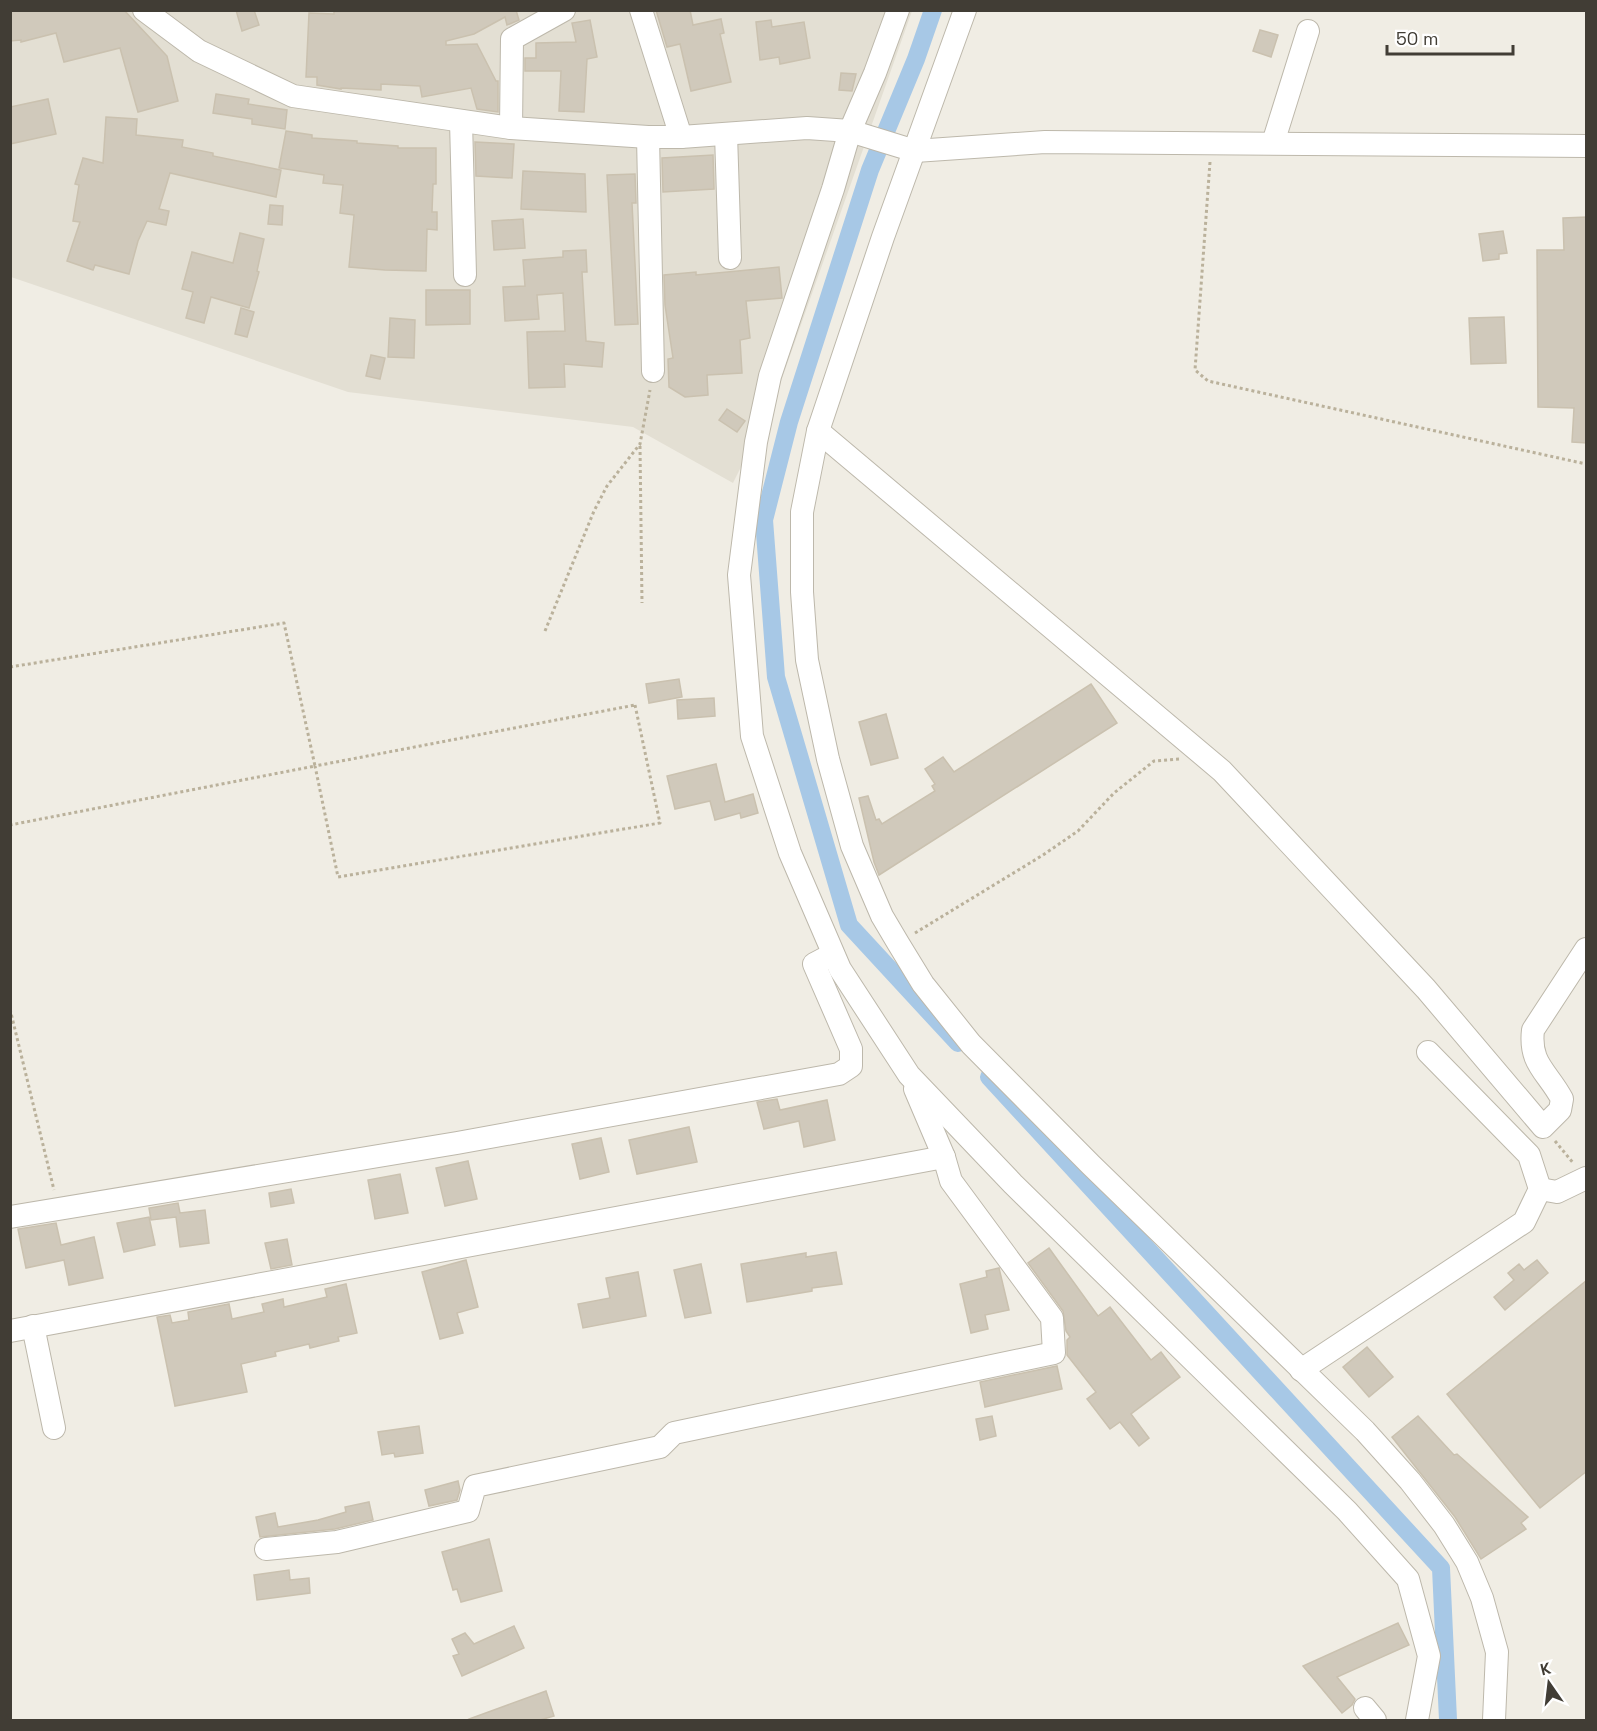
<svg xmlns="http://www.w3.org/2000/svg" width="1597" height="1731" font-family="'Space Grotesk',sans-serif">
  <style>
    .residential { fill: #e3dfd3 }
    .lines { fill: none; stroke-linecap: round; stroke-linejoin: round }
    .canal { stroke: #a7c8e6; stroke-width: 18 }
    .building { fill: #d0c9bb; stroke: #cac1af; stroke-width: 1.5 }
    .minor-casing { stroke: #bdb8ab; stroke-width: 24 }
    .path { stroke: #bab19b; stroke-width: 3; stroke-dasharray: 3 3; stroke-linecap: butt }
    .minor { stroke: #fff; stroke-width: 22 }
  </style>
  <rect width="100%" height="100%" fill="#f0ede4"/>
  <path class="residential" d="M11,11H912L774,401L733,483L633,427L348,392L11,277Z"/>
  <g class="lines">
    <g class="canal">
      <path d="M933,10L916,59L870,170L789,422L764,520L776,677L849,925L958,1043"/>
      <path d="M989,1077L1441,1568L1448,1720"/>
    </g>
  </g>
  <g class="building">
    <path d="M10,10H124L167,56L178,101L138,112L120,48L64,62L56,33L21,42V40L10,41Z"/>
    <path d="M236,10H254L259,25L242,31Z"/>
    <path d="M334,10H516L519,20L512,23L507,25L505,17L474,34L446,41V45L477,44L496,81H498V112L477,109L471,88L422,97L420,86L381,84V90L341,88V89L317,85V77H306L309,13L334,14Z"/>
    <path d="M656,10H690L693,25L721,19L724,33L720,34L731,82L691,91L680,44L667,47Z"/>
    <path d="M590,20L597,57L587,59L584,112L559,111L561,71H525V58H536V43L576,42L572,23Z"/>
    <path d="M771,20L772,27L804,22L810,58L780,64L779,57L760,60L756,22Z"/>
    <path d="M1260,30L1278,35L1271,57L1253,51Z"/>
    <path d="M841,73L856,74L852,91L839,90Z"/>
    <path d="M216,94L249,99L248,104L287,110L285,129L252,124V119L213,113Z"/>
    <path d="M48,99L56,134L10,144V107Z"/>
    <path d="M106,117L137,119L136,135L183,140L182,147L213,153V156L281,170L276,197L170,173L159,209L169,211L166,225L147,221L138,241L129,274L95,265L93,270L67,261L80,222L73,221L79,185L75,184L83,158L103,163Z"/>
    <path d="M286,131L312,135V138L357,141V143L398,146V148H436V184H433L432,212H437V230L427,229L426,271L385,270L349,267L354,215L340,213L343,185L323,183L324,175L279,168Z"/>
    <path d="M475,142L514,144L512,178L476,176Z"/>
    <path d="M713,155L714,189L663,192L662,158Z"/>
    <path d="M523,171L585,174L586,212L521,209Z"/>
    <path d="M635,174L636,203H632L638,324L615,325L607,175Z"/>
    <path d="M270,205L283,206L282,225L268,224Z"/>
    <path d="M1587,217V443L1572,442L1574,408L1538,407L1537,250H1564L1563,218Z"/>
    <path d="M523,219L525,248L494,250L492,221Z"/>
    <path d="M1503,231L1507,253L1499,254V259L1483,261L1479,234Z"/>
    <path d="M240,233L264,239L257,271L259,272L249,308L211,297L204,323L186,318L193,292L182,289L192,252L233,263Z"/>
    <path d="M586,250L587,272H582L586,341L604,343L602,367L564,364L565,387L529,388L527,332L565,331L563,293L537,295L539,319L505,321L503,287L525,286L523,260L563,257V251Z"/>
    <path d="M779,267L782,298L746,301L750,338L740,340L742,373L707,375L708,395L685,397L669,387L668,359L673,358L665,305L664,275L696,272V275Z"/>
    <path d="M426,290H470V324L426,325Z"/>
    <path d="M241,308L254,312L247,337L235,334Z"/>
    <path d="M1504,317L1506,363L1471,364L1469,318Z"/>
    <path d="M390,318L415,320L414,358L388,357Z"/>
    <path d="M371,355L385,358L380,379L366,376Z"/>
    <path d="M727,409L745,421L737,432L719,420Z"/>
    <path d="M679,679L682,697L649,703L646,684Z"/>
    <path d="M1091,684L1117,723L879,875L874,862L859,798L868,796L876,820L879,819L882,824L935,791L932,786L935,784L925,769L943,757L954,772Z"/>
    <path d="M714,698L715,716L678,719L677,700Z"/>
    <path d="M886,714L898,758L871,765L859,722Z"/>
    <path d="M716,764L725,802L753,794L758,813L741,818L740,813L715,820L710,801L675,809L667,776Z"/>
    <path d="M777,1099L780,1110L827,1100L835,1140L804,1147L799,1121L764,1129L757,1102Z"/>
    <path d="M689,1127L697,1162L637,1174L629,1140Z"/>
    <path d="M601,1138L609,1172L580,1179L572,1144Z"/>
    <path d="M468,1161L477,1199L445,1206L436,1168Z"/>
    <path d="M400,1174L408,1213L375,1219L368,1180Z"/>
    <path d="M291,1189L294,1203L271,1207L269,1193Z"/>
    <path d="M178,1203L180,1213L205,1210L209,1243L180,1247L176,1217L151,1220L149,1208Z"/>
    <path d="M149,1217L155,1245L124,1252L117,1223Z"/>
    <path d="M56,1223L61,1245L94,1237L103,1278L69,1285L64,1260L26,1268L18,1229Z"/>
    <path d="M287,1239L292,1265L271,1269L265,1243Z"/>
    <path d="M1049,1248L1098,1316L1110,1307L1151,1360L1161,1352L1180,1377L1131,1414L1149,1438L1139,1446L1120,1422L1110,1429L1087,1399L1096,1392L1067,1355V1340L1070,1337L1066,1331L1063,1311L1028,1263Z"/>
    <path d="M836,1252L842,1284L812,1288V1291L747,1302L741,1264L806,1253V1257Z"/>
    <path d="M466,1260L478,1307L457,1313L463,1333L440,1339L422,1272Z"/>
    <path d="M1537,1260L1548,1273L1505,1310L1494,1297L1514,1280L1508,1273L1519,1264L1524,1270Z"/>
    <path d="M701,1264L711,1313L685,1318L674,1270Z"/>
    <path d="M999,1268L1009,1310L985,1315L988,1329L971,1333L960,1284L987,1277L986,1271Z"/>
    <path d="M638,1272L646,1316L583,1328L578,1304L610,1298L606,1278Z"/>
    <path d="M1587,1280V1471L1540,1508L1447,1394Z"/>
    <path d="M346,1284L357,1333L338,1337L339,1341L310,1348L309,1344L275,1352L276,1356L241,1364L247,1392L175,1406L157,1317L170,1315L172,1323L189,1320L188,1312L229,1304L232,1319L264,1312L262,1304L283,1299L284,1307L327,1297L325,1289Z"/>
    <path d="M1367,1347L1393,1377L1369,1397L1343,1367Z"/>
    <path d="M1057,1366L1062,1389L985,1407L980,1382Z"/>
    <path d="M992,1416L996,1436L980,1440L976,1419Z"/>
    <path d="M1418,1416L1454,1455L1457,1454L1528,1517L1521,1523L1526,1529L1481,1559L1455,1517L1392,1437Z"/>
    <path d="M419,1426L423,1453L395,1457L394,1453L382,1455L378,1432Z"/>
    <path d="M458,1481L460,1490L457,1500L429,1506L425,1490Z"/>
    <path d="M369,1502L373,1520L335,1529L260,1537L256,1517L275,1513L278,1527L318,1520L346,1512L345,1507Z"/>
    <path d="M489,1539L502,1591L461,1602L457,1589L453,1590L442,1552Z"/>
    <path d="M289,1570L290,1580L309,1578L310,1593L257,1600L254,1575Z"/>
    <path d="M1398,1623L1409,1645L1337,1677L1355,1699L1352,1705L1342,1713L1303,1666Z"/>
    <path d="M514,1626L524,1648L462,1676L453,1656L459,1654L452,1639L465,1633L474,1644Z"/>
    <path d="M546,1691L554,1716L540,1720H470L469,1719Z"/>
  </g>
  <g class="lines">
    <defs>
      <g id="minor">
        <path d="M144,10L199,51L293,96L511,128L648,137H681L807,128L850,131L915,151L1045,142L1586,146"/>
        <path d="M641,10L681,137"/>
        <path d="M898,10L875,73L850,131L833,189L770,376L756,442L739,575L752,736L790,853L840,969L909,1075L1013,1184L1347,1511L1408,1579L1429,1656L1417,1720"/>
        <path d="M965,10L883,237L818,431L802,512V592L807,660L828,759L852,846L882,916L898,943L923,984L971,1044L1091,1165L1365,1431L1410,1481L1444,1525L1467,1562L1482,1598L1497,1652L1494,1720"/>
        <path d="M461,121L465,275"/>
        <path d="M511,128L512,39L564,10"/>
        <path d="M726,134L730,258"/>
        <path d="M648,137L653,371"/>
        <path d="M1273,143L1308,31"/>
        <path d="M818,431L1222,771L1426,989L1543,1127L1560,1110L1562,1099C1547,1071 1529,1064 1533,1030L1586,949"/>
        <path d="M1540,1189L1557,1192L1586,1178"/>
        <path d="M10,1217L457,1143L839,1074L851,1066V1049L814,964L833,954"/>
        <path d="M33,1326L54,1428"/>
        <path d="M10,1331L944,1157"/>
        <path d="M1301,1370L1524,1222L1540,1189L1529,1155L1428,1052"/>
        <path d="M266,1549L337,1542L468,1511L475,1486L660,1447L674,1433L1054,1353L1052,1318L951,1181L944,1157L915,1089"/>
        <path d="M1365,1708L1375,1720"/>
      </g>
    </defs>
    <use href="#minor" class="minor-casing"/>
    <g class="path">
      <path d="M1210,162L1195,370L1208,381L1586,464"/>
      <path d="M640,446L642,603"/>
      <path d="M545,631L594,511L607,486L640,444L650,390"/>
      <path d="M10,667L284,623L315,766L10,825"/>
      <path d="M635,705L660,823L338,877L315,766Z"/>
      <path d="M915,933L1043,855L1078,831L1114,793L1154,761L1179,759"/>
      <path d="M10,1009L54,1190"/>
      <path d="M1555,1141L1574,1164"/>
    </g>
    <use href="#minor" class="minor"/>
  </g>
  <rect width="1597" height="1731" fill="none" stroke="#413d35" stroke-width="24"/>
  <g transform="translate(1549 1683) rotate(346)" stroke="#ffffff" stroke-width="4.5" paint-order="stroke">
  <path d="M0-4.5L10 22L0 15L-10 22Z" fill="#413d35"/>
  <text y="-9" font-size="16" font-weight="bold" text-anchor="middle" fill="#413d35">K</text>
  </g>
  <path d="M1387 45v9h126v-9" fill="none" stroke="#413d35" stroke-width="3"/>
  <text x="1396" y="45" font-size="18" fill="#413d35" stroke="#ffffff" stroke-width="4.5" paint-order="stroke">50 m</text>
</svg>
